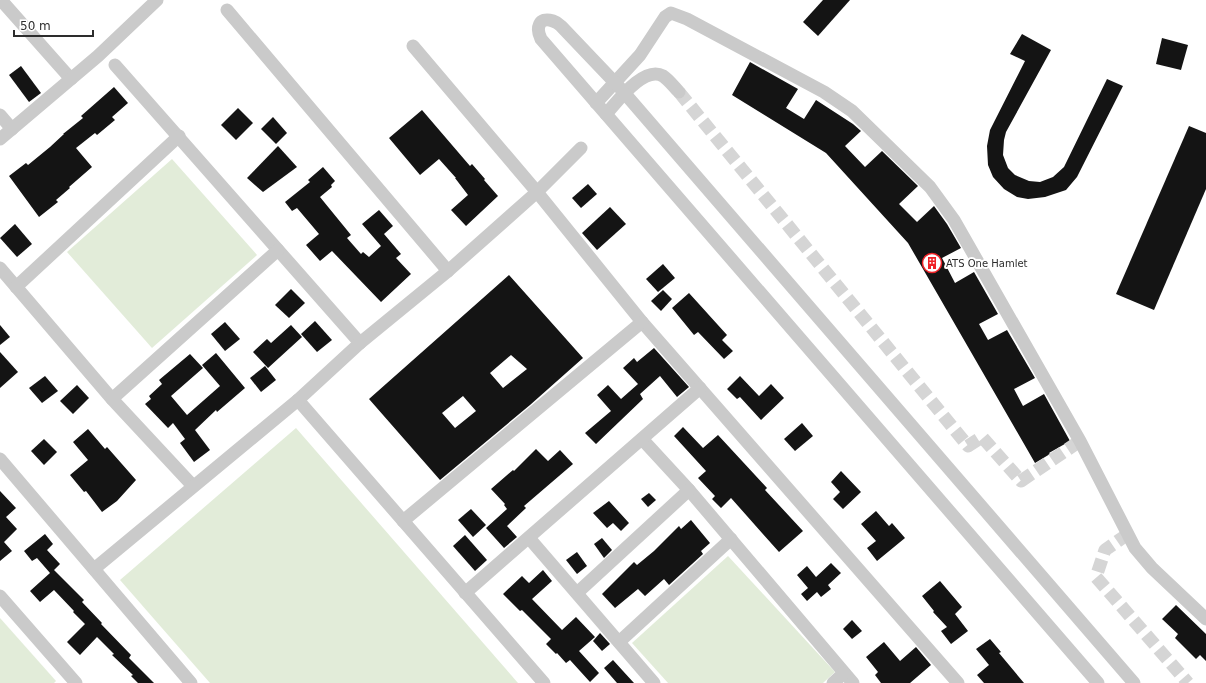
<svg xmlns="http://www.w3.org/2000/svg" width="1206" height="683" font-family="'DejaVu Sans',sans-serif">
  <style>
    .green { fill: #e2ecd9 }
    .building { fill: #141414; fill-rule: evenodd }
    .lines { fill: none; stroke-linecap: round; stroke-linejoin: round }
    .minor-tunnel { stroke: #d5d5d5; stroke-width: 13; stroke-dasharray: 13 6; stroke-linecap: butt }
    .minor { stroke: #cacaca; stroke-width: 13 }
    .labels { text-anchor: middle; stroke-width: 4; stroke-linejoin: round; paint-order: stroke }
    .poi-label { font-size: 10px; fill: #2d2d2d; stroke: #fff; text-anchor: start }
  </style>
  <rect width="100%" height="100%" fill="#fff"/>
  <g class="green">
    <path d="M172,159L257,255L152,348L67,252Z"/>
    <path d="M296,428L518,683H210L120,580Z"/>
    <path d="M728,556L835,672L823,683H668L632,643Z"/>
    <path d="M0,618L56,681L54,683H0Z"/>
  </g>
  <g class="building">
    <path d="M823,0H850L818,36L803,22Z"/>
    <path d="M1022,34L1051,50L1006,132L1004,140L1003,155L1008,168L1015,175L1029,181L1040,182L1053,177L1064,167L1107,79L1123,86L1077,177L1066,190L1045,197L1028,199L1017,197L1004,189L993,177L988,165L987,146L990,130L1025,61L1010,54Z"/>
    <path d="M1162,38L1188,45L1181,70L1156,64Z"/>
    <path d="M750,62L798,89L786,108L804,119L816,100L853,124L861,131L845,146L865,167L882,151L918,186L899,204L917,222L934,206L947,224L961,248L942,258L955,283L974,272L998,314L979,324L988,340L1007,330L1035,378L1014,389L1023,406L1044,394L1070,441L1049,453L1050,454L1035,463L908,243L826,153L732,95Z"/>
    <path d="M21,66L41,93L29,102L9,75Z"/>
    <path d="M114,87L128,103L112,117L115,120L97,135L95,133L76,148L92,167L69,187L70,188L56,200L58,202L39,217L9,176L26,163L28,165L50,147L64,134H63L83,118L81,116Z"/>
    <path d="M238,108L253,123L236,140L221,125Z"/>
    <path d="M422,110L470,166L472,164L485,179L484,180L498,196L466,226L451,210L468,195L455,178H456L439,159L420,175L389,138Z"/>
    <path d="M273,117L287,133L276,144L261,129Z"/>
    <path d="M1189,126L1206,133V189L1154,310L1116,294Z"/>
    <path d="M278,146L297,167L263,192L247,178Z"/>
    <path d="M323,167L335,181L331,185L332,187L320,197L351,235L347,238L361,254L363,252L369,257L381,246L362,224L379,210L393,226L384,234L401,254L396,258L411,274L381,302L332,251L320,261L306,245L319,234L297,208L292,211L285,202L310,182L308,180Z"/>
    <path d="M588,184L597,194L581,208L572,198Z"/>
    <path d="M610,207L626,224L597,250L582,233Z"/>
    <path d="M15,224L32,244L17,257L0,238Z"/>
    <path d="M663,264L675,278L658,292L646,279Z"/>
    <path d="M509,275L583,358L530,405L440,480L369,399ZM511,355L527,369L503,388L490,373ZM463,396L476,411L455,428L442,413Z"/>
    <path d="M291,289L305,303L289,318L275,305Z"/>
    <path d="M663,290L672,299L661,311L651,301Z"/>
    <path d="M689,293L727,335L722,340L733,351L724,359L698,332L694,335L672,308Z"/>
    <path d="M315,321L332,340L317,352L301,334Z"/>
    <path d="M225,322L240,339L225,351L211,334Z"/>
    <path d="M0,325L10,337L0,345Z"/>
    <path d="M291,325L302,337L268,368L253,352L267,339L271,343Z"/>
    <path d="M654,348L689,387L677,397L660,376L640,394L643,399L596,444L585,433L611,411L597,395L608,385L621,399L638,384L623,368L634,358L637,362Z"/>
    <path d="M0,352L18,372L0,388Z"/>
    <path d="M216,353L245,388L217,412L216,410L195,430L210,450L194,462L180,443L185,439L173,423L168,428L145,404L151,399L149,396L162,384L159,380L190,354L203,368L171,396L187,415L220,386L202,365Z"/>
    <path d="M265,366L276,380L261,392L250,378Z"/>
    <path d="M45,376L58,391L42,403L29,388Z"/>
    <path d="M740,376L759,396L771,384L784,398L761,420L740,397L737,399L727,389Z"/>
    <path d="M77,385L89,398L73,414L60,401Z"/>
    <path d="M802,423L813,436L795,451L784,439Z"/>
    <path d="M683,427L703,448L718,435L767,488L765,490L803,531L779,552L731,498L721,508L712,499L715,496L698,478L706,471L674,436Z"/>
    <path d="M88,429L105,449L107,447L136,480L117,501L102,512L86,491L84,492L70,475L88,460L73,442Z"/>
    <path d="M44,439L57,452L44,465L31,451Z"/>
    <path d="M536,449L548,461L560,450L573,464L524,506L526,508L507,526L517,537L504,548L486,528L507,509L504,505L505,504L491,489L513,470L514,471Z"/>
    <path d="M841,471L861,492L843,509L833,499L840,492L831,482Z"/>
    <path d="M0,491L16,508L6,517L17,529L4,542L12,551L0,561Z"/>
    <path d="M649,493L656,500L648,507L641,499Z"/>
    <path d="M609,501L629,523L621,531L613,523L607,528L593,513Z"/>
    <path d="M471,509L486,525L473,537L458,520Z"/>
    <path d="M876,511L889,526L892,523L905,538L877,561L867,548L876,541L861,524Z"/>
    <path d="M691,520L710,543L701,551L703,554L669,585L664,579L645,596L638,589L615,608L602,594L634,562L637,565L654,551L679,526L681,529Z"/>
    <path d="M45,534L53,544L47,550L60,564L54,570L84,600L82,602L102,623L101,624L131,655L129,658L154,683H138L131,676L133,675L112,655L114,654L97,637L80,655L67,642L85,624L73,612L74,611L54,590L40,602L30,591L50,573L37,558L32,561L24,551Z"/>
    <path d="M465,535L487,560L475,571L453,546Z"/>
    <path d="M602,538L612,550L604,558L594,544Z"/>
    <path d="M577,552L587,566L577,574L566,560Z"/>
    <path d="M831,563L841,573L828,585L831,589L821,597L817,592L807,601L801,594L808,588L797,575L807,566L816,577Z"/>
    <path d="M543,570L552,581L532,599L562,630L576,617L595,637L579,651L599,673L590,682L570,660L566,663L557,653L556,654L546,644L551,639L522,610L520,611L503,594L522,576L529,583Z"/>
    <path d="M940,581L962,607L955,614L968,631L951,644L941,631L947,627L933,612L934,611L922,596Z"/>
    <path d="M1176,605L1206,634V661L1200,655L1196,659L1175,638L1178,634L1162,619Z"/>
    <path d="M852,620L862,631L852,639L843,629Z"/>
    <path d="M600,633L610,644L602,651L593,641Z"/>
    <path d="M990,639L1001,652L999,653L1024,683H984L977,675L989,665L976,649Z"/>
    <path d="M884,642L900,661L916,647L931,665L910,683H881L875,675L878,672L866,657Z"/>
    <path d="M613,660L623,671L634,683H617L604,668Z"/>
  </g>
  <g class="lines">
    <g class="minor-tunnel">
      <path d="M679,92L968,446L982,437L1021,481L1080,441"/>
      <path d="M1128,534L1105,550L1096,577L1188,683"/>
    </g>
    <g class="minor">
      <path d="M1,0L71,79"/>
      <path d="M227,10L448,271"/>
      <path d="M413,46L537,192L642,322L958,683"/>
      <path d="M115,65L360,343"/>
      <path d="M596,103L640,55L665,17L671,13L687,19L824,92L852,111L930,187L954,220L1080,441L1135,548L1152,568L1206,619"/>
      <path d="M606,114C617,102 644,65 663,76C669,80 674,87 679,92"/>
      <path d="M0,115L12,129"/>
      <path d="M0,139L98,56L157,0"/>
      <path d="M0,268L112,399L193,486"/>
      <path d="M16,287L179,136"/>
      <path d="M112,399L278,250"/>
      <path d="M298,400L544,683"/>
      <path d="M642,439L689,490L853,683"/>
      <path d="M0,459L191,683"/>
      <path d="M403,521L642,322"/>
      <path d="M529,538L654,683"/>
      <path d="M94,569L298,400L360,343L448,271L537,192L581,148"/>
      <path d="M465,593L700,388"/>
      <path d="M577,593L689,490"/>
      <path d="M0,596L76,683"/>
      <path d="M619,642L731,539"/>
      <path d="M833,683L844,673"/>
      <path d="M1098,683L541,39C536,29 538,16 553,21C556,22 559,24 561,26L621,89L1134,683"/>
    </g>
  </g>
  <defs>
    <symbol id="building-ring" viewBox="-11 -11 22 22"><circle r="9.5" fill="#fff" stroke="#f02227" stroke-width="1.5"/><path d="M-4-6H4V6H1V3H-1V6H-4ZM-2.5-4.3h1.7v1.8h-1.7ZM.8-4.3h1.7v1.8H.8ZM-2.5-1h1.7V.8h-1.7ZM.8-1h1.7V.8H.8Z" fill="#f02227"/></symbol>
  </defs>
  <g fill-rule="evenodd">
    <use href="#building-ring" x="921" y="252" width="22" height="22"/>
  </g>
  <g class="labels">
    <g class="poi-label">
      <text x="946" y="267">ATS One Hamlet</text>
    </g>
  </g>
  <path d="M14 30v6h79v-6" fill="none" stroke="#2d2d2d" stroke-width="2"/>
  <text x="20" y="30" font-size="12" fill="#2d2d2d" stroke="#ffffff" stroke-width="3" paint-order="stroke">50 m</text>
</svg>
